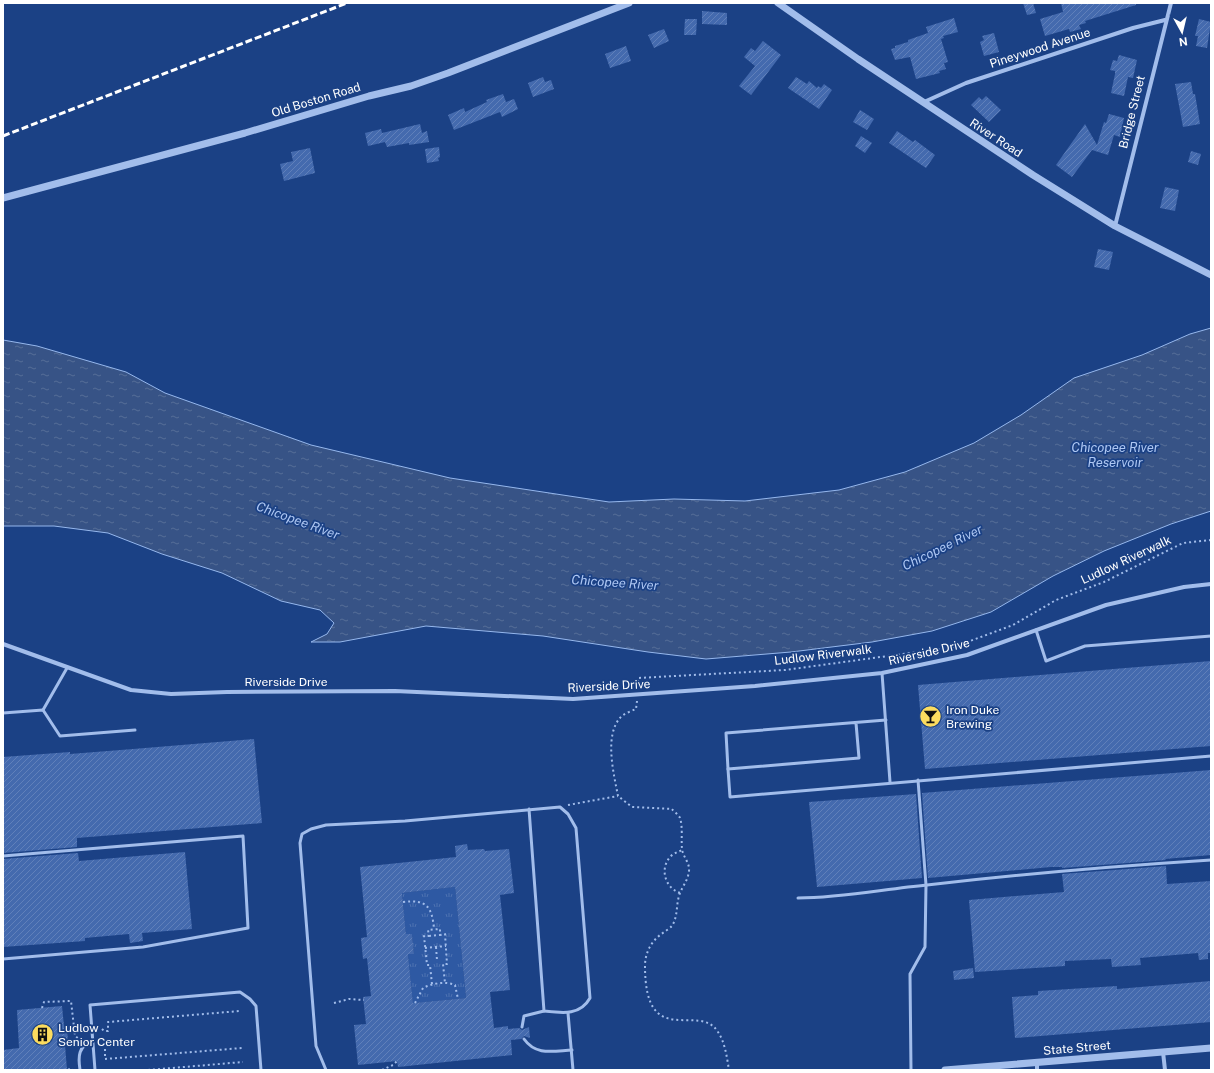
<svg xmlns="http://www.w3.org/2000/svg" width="1214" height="1073" font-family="'Public Sans',sans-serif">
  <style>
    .park { fill: url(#park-tufts) }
    .water { fill: url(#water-ripples); stroke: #95b7ed }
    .building { fill: url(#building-hatch); fill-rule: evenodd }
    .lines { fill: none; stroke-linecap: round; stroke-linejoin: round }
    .path { stroke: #a2bdeb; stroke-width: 2; stroke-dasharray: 2 3; stroke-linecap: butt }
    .service { stroke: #a2bdeb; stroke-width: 3 }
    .minor { stroke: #a2bdeb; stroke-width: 4 }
    .tertiary { stroke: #a2bdeb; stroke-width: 7 }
    .rail { stroke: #fff; stroke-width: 3; stroke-dasharray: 7 3; stroke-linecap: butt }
    .labels { text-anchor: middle; stroke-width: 3.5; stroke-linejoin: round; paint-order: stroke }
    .street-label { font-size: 12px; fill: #fff; stroke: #1b4185 }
    .poi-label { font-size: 12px; fill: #fff; stroke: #1b4185; text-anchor: start }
    .water-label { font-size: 13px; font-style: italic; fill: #aec7f3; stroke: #1b4185 }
  </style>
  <defs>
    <pattern id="park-tufts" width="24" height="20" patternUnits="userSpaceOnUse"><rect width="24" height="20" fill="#2e59a3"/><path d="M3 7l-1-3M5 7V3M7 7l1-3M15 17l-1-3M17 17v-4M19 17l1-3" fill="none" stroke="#4d72b1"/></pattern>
    <pattern id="water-ripples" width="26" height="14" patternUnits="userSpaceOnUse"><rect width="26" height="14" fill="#375386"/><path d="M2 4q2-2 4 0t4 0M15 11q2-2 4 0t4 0" fill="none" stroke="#556d98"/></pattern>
    <pattern id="building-hatch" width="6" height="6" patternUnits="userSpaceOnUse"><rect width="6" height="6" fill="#446aae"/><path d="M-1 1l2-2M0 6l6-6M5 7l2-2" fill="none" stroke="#6080ba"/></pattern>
  </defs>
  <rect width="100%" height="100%" fill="#1b4185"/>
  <path class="park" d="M455,887L466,998L413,1003L408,954H414L412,934H406L402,893Z"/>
  <path class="water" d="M1211,328V511L1171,524L1104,551L1053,576L991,612L932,631L872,642L791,652L706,659L648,652L543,636L426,626L340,642H311L327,634L334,623L320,610L281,601L222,573L162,554L108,533L54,526H3V340L37,346L126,372L165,393L311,445L450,478L609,502L674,499L745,501L839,490L905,472L974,443L1021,415L1074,378L1142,355L1190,334Z"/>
  <g class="building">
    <path d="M1023,3H1033L1036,13L1027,15Z"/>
    <path d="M1061,3H1136V5L1085,21L1086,23L1079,25L1081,29L1070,32L1069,29L1045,36L1040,19L1063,12Z"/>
    <path d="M702,11L727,13V25L702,24Z"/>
    <path d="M954,18L958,32L943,36L944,38L941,39L948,62L944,63L946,69L939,71L940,73L916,79L910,57L895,60L891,49L895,48V46L908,42V40L928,33L926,27Z"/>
    <path d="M685,19H697L696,35H684Z"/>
    <path d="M1199,19L1211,22L1207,48L1196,46L1198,36H1195Z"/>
    <path d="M664,29L669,41L654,48L648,35Z"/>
    <path d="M994,33L999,52L984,56L980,42L984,40L982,36Z"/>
    <path d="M763,41L781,55L751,95L739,86L755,66L744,57L751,48L755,51Z"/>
    <path d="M626,46L631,61L610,68L605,54Z"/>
    <path d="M1119,55L1137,60L1133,78L1128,77L1124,96L1111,93L1115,74V71L1110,70L1113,60L1117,61Z"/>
    <path d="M543,77L545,82L551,80L554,89L533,97L528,83Z"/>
    <path d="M796,77L807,84L809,81L817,88L818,86L821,88L824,84L832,90L819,109L788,88Z"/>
    <path d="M1191,82L1193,94H1195L1200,124L1183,127L1175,84Z"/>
    <path d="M503,94L506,102L514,99L518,109L502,117L500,112L454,130L448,115L464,108L465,112L487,102L486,100Z"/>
    <path d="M986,96L1001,110L989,122L971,105L979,97L982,100Z"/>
    <path d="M860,110L874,119L867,130L853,122Z"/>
    <path d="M1109,114L1124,118L1120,137L1114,135L1108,155L1092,150L1072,177L1056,165L1085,124L1097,145L1104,122L1106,123Z"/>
    <path d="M420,124L422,133L427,131L429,142L409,145V143L387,147L385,142L368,146L365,133L381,129L382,133Z"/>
    <path d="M897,131L913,142L915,140L935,155L926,168L889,143Z"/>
    <path d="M861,136L872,143L865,153L855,146Z"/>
    <path d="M439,147L440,157L438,158L439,161L427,163L425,149Z"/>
    <path d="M310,148L315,173L284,181L280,164L293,161L291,152Z"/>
    <path d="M1191,151L1201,154L1198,165L1188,162Z"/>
    <path d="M1165,187L1179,190L1175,211L1160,208Z"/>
    <path d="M1098,249L1113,252L1109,270L1094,267Z"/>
    <path d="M1211,661V746L925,769L918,685Z"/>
    <path d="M254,739L262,823L77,838V847L3,853V757L70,752V754L133,749Z"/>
    <path d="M1211,770V855L1165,859L1166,860L1062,868V867H1051L928,878L922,793Z"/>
    <path d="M916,794L922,878L817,887L809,802Z"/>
    <path d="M467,844L468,850L484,849L485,851L509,849L514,893L500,895L510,990L490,992L494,1028L508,1026V1029L519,1028L522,1030L529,1027L530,1038L524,1036L521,1039L511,1040L512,1055L398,1067L397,1061L358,1065L354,1025L366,1024L363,997L371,996L367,958L363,959L361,938L367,937L360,867L456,857L455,846ZM455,887L466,998L413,1003L408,954H414L412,934H406L402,893Z"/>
    <path d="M185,852L192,929L142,933L143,941L130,943L129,934L85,938V941L3,947V859L78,853L79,861Z"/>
    <path d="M1166,866L1167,884L1211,881V953H1208V959L1199,960L1198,953L1140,958L1141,965L1112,967L1111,959L1065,961V966L975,972L969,900L1064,892L1062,874Z"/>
    <path d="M973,968L974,978L954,980L953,971Z"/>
    <path d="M1211,981V1022L1015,1038L1012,997L1038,995V991L1117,986V989Z"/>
    <path d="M62,1006L64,1026L67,1025L68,1045H65L67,1070H3V1050L19,1048L17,1010Z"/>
  </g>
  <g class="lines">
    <g class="path">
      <path d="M638,687V678L785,670L954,647L1013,625L1056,600L1104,582L1183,543L1211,540"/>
      <path d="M637,701L636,709C631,711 623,714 620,718C604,736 614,775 618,796L632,807L672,809C674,812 679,815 680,818C683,827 681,839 682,849C683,857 690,863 689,871C688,881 681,888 679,896C676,906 678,916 672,926C669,929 664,932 660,935C650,943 645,954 645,966C645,1052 699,1001 718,1032C725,1042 727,1058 729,1070"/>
      <path d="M568,805L618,796"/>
      <path d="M680,893C665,888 659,868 671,856C674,853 678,852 682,850"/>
      <path d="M403,902C427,899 432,907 434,929"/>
      <path d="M429,936L440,935"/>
      <path d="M436,947L437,960"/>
      <path d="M425,948L446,946"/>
      <path d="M432,984L430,965H427L424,936H429L428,930L440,929V935L445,934L447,964H443L445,983"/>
      <path d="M334,1003L349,999L364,1000"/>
      <path d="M415,1003L423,988C433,983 445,981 455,985L458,999"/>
      <path d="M42,1008L44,1002L71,1001L75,1036L79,1039"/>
      <path d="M102,1029L104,1031H108V1022L240,1011"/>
      <path d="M105,1049V1059L242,1048"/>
      <path d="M63,1070L73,1069"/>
      <path d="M148,1070L243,1062"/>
      <path d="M382,1070L393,1065L397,1061"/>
    </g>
    <g class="service">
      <path d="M1036,630L1046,661L1085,646L1211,636"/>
      <path d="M882,673L890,782"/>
      <path d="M43,710L67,668"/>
      <path d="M3,713L43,710L60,736L135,730"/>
      <path d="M856,723L859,758L728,769L726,733L886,720"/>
      <path d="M728,769L730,797L1211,756"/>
      <path d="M3,856L243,836L248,928L143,947L3,959"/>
      <path d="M798,898C842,898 884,889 927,885C1022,874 1116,866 1211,860"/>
      <path d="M568,1013L573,1070"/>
      <path d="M522,1027L524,1016L544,1011"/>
      <path d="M524,1039C536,1056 553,1051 572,1050"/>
      <path d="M80,1070C78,1057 78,1045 93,1042"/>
      <path d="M95,1070L90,1005L240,992L250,999L256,1006L261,1070"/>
      <path d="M326,1070L316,1046L300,843L302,834L311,829L326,825L405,821L560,807L568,814L576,828L590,998C580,1016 562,1013 544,1011L529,809"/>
      <path d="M911,1070L910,974L925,947L926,885L918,780"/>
    </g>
    <g class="minor">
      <path d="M924,102L966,83L1133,28L1165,20"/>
      <path d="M1115,226L1171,3"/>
      <path d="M3,644L131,690L171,694L227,692L395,691L573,699L755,686L882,673L967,655L1106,605L1184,587L1211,584"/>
      <path d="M1163,1052L1165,1070"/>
      <path d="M1037,1063V1070"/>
    </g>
    <g class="tertiary">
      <path d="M778,3L858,59L1033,175L1115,226L1211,275"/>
      <path d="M3,198L245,133L369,96L411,86L448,73L629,3"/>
      <path d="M945,1070L1211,1048"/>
    </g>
    <path class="rail" d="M3,136L347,3"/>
  </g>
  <defs>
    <symbol id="bar-disc" viewBox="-11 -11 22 22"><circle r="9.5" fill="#fcdc5f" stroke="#1b4185"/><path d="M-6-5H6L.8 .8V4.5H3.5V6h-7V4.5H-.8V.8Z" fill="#111"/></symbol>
    <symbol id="building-disc" viewBox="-11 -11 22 22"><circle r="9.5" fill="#fcdc5f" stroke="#1b4185"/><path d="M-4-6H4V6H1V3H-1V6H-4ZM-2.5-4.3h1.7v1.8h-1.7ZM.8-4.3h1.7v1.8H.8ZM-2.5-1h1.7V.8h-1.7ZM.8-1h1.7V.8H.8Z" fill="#111"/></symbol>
  </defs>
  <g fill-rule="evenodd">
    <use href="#bar-disc" x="918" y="704" width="25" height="25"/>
    <use href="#building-disc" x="30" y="1022" width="25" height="25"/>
  </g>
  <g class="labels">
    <g class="street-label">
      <text transform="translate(1040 48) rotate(-18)" y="4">Pineywood Avenue</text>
      <text transform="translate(316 100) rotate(-17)" y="4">Old Boston Road</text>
      <text transform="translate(1132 112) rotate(-76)" y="4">Bridge Street</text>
      <text transform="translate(996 138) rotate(33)" y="4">River Road</text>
      <text transform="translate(1126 560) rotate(-25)" y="4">Ludlow Riverwalk</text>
      <text transform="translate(929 652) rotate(-13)" y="4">Riverside Drive</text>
      <text transform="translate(823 655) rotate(-7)" y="4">Ludlow Riverwalk</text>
      <text x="286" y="686">Riverside Drive</text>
      <text transform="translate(609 686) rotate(-3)" y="4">Riverside Drive</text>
      <text transform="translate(1077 1048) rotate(-5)" y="4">State Street</text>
    </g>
    <g class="poi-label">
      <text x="946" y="714">Iron Duke<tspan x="946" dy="14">Brewing</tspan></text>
      <text x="58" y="1032">Ludlow<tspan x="58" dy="14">Senior Center</tspan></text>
    </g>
    <g class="water-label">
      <text x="1115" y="452">Chicopee River<tspan x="1115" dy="15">Reservoir</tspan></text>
      <text transform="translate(298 520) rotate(20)" y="5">Chicopee River</text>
      <text transform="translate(942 547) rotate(-26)" y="5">Chicopee River</text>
      <text transform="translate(615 582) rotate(4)" y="5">Chicopee River</text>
    </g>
  </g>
  <rect width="1214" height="1073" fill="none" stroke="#ffffff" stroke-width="8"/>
  <g transform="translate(1182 32) rotate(172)" stroke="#1b4185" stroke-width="3" paint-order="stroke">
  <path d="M0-3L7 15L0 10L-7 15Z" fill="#ffffff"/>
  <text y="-6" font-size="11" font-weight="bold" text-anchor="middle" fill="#ffffff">N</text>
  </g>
</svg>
